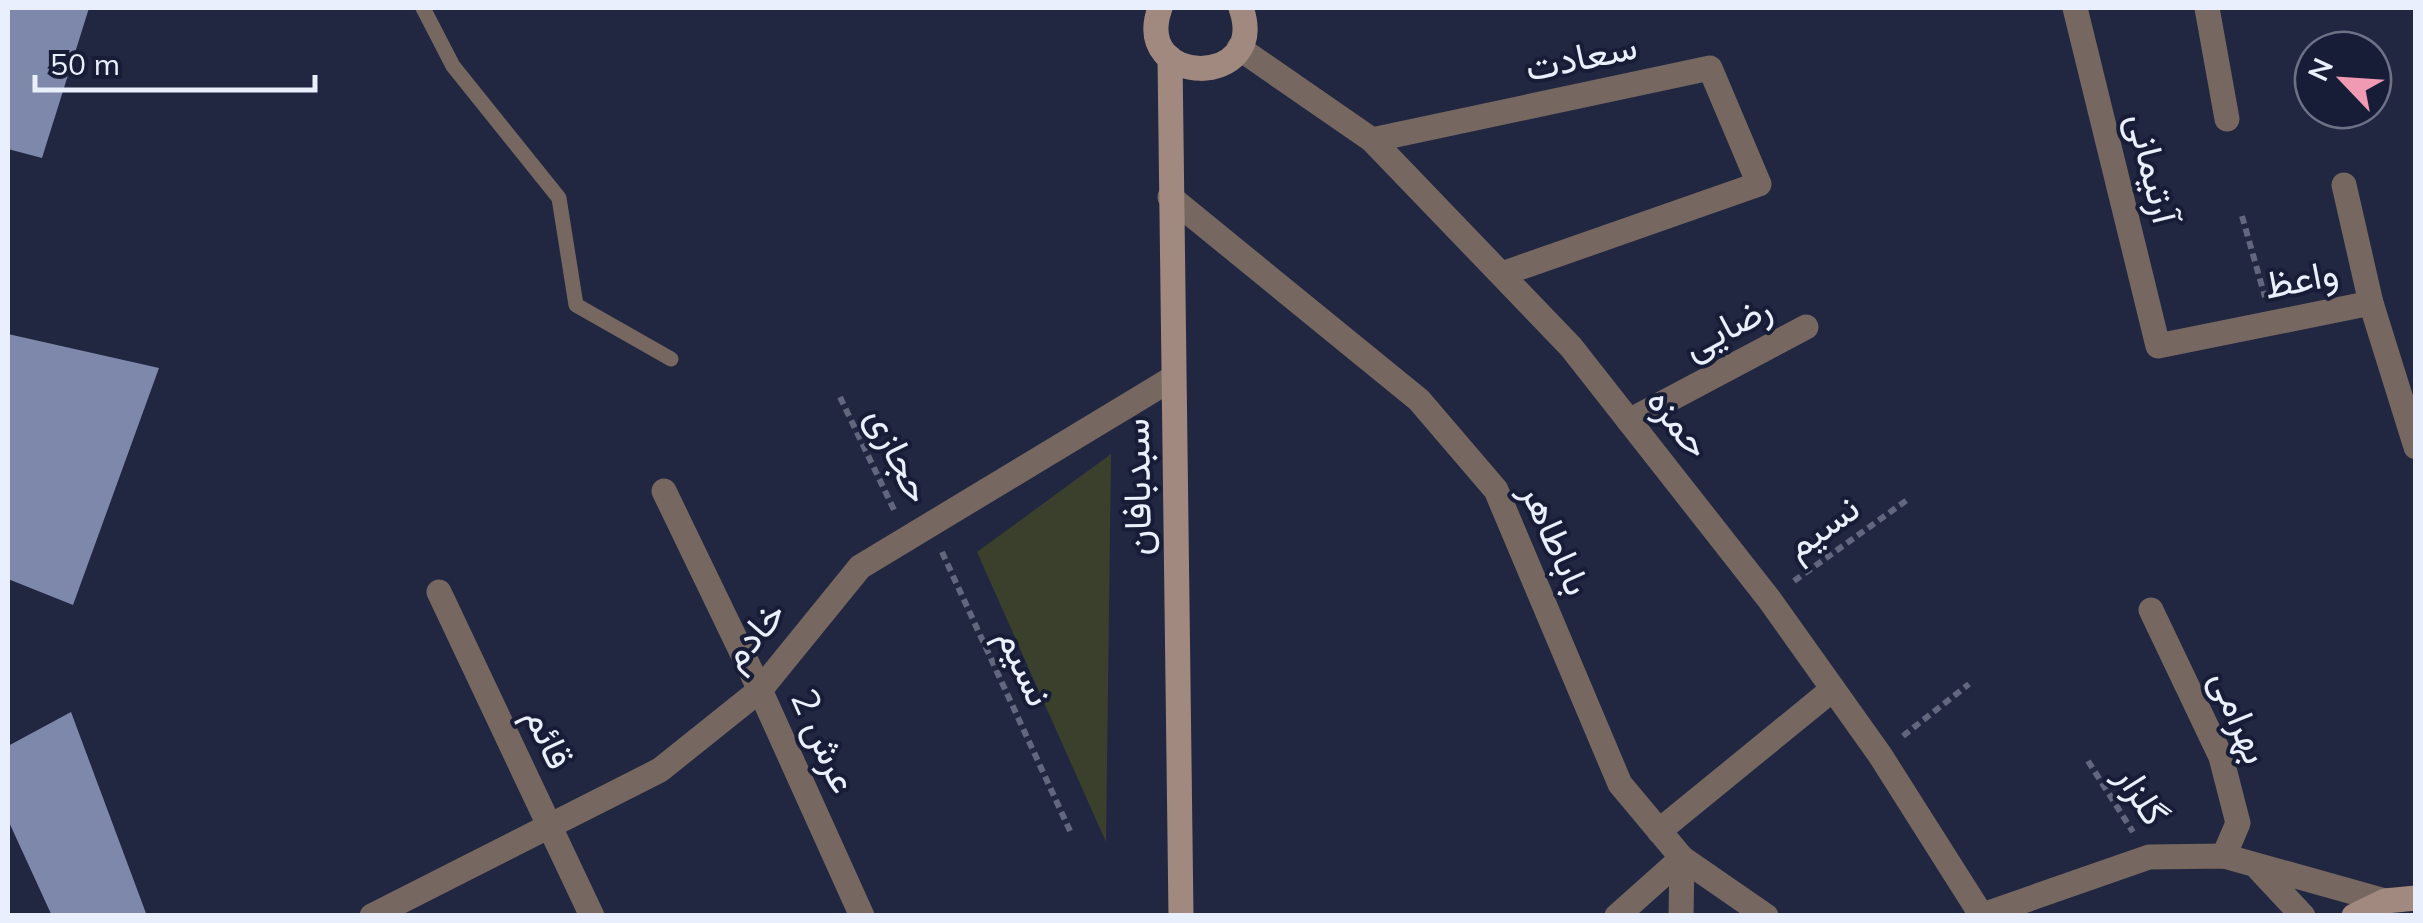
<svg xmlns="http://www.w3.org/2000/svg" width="2423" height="923" font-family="Mulish,Vazirmatn,sans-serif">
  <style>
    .green { fill: #3a402c }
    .building { fill: #7e88ab }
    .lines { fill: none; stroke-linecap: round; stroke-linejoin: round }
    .path { stroke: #62677d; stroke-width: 6; stroke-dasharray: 8 5; stroke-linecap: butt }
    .lane { stroke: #766760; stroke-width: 15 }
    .street { stroke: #766760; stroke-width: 25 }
    .secondary { stroke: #a1897f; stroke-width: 25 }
    .labels { text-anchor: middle; stroke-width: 8; stroke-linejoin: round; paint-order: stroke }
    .street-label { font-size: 38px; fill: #eaeffd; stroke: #181d37 }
  </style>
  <rect width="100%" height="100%" fill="#212741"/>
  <path class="green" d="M1111,454L1106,842L977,552Z"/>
  <g class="building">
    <path d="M8,8H89L42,158L8,149Z"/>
    <path d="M8,334L159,368L73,605L8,579Z"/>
    <path d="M71,712L147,916H52L8,820V746Z"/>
  </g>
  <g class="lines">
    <g class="path">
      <path d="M2242,216L2265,297"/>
      <path d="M840,397L896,514"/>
      <path d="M942,552L1071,833"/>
      <path d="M1794,581L1907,500"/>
      <path d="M1903,736L1969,684"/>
      <path d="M2088,761L2133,832"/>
    </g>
    <path class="lane" d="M423,8L453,66L559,198L576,305L671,359"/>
    <g class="street">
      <path d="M2075,8L2158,346L2371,303L2416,447"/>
      <path d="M2207,8L2227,119"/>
      <path d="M1239,48L1372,140L1571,347L1769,599L1880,755L1982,916"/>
      <path d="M1372,140L1710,68L1759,184L1502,274"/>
      <path d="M2344,185L2371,303"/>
      <path d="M1170,197L1419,400L1496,490L1620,784L1682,858L1766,916"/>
      <path d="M1629,421L1806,327"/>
      <path d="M664,491L760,690L862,916"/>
      <path d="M439,592L592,916"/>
      <path d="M2151,610L2221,757L2238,823L2224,856"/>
      <path d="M1659,831L1833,689"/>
      <path d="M2259,869L2303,916"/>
      <path d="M372,916L660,770L760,690L860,567L1173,378"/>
      <path d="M1617,916L1682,858"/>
      <path d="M1681,916L1682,858"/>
      <path d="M1980,916L2149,857L2224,856L2385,901"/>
    </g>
    <g class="secondary">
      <path d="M1160,8C1131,88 1270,89 1241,8"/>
      <path d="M1170,58L1181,916"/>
      <path d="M2354,916L2385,901L2416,898"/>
    </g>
  </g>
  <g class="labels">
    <g class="street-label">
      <text transform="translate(1581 57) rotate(-12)" y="13">سعادت</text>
      <text transform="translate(2153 168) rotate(76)" y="13">آرتیمانی</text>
      <text transform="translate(2301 279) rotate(-11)" y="13">واعظ</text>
      <text transform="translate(1727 327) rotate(-28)" y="13">رضایی</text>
      <text transform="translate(1679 423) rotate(52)" y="13">حمزه</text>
      <text transform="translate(899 455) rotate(64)" y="13">حجازی</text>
      <text transform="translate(1137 487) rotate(-91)" y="13">سبدبافان</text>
      <text transform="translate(1822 527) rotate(-36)" y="13">نسیم</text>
      <text transform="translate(1556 539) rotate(66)" y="13">باباطاهر</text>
      <text transform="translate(753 635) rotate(-49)" y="13">خادم</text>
      <text transform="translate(1025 667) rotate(65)" y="13">نسیم</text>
      <text transform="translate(2240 717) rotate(68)" y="13">بهرامی</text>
      <text transform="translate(549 738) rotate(65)" y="13">قائم</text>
      <text transform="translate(824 741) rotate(66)" y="13">عرش 2</text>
      <text transform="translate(2142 795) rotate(58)" y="13">گلزار</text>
    </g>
  </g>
  <rect width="2423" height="923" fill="none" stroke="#eaeffd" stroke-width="20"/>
  <g transform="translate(2343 80) rotate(295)"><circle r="48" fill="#181d37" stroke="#6c7186" stroke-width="2.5"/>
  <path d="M0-8L18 38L0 25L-18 38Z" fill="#f19ab4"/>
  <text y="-15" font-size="28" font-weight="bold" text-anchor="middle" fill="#eaeffd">N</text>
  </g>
  <path d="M35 75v15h280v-15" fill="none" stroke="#eaeffd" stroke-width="5"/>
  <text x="50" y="75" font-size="30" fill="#eaeffd" stroke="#181d37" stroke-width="8" paint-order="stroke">50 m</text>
</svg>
